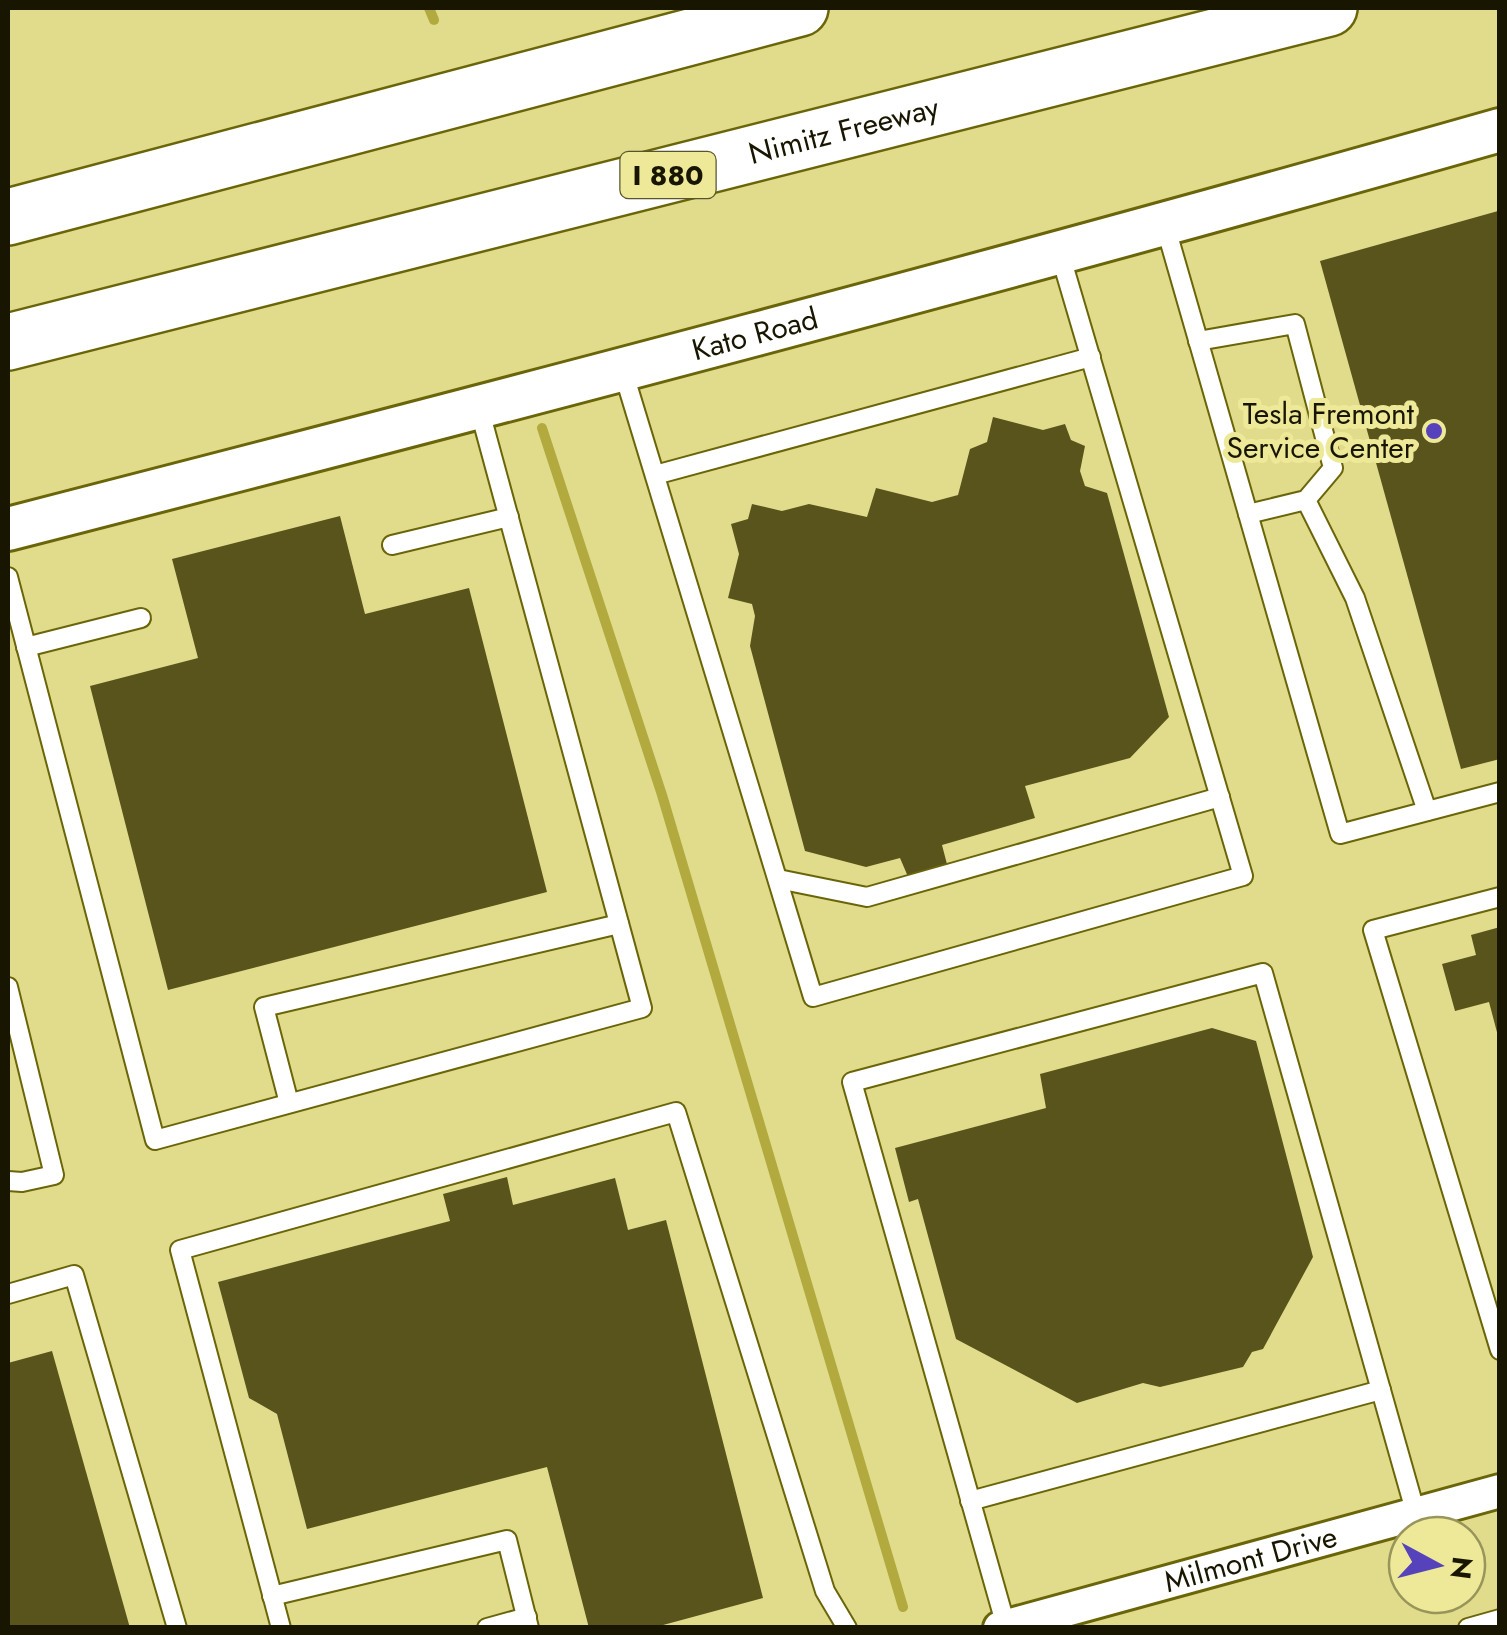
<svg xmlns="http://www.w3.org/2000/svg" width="1507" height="1635" font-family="Jost,sans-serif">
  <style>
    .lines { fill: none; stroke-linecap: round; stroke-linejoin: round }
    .stream { stroke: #b2aa3f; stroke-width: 10 }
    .building { fill: #59541c }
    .service-casing { stroke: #6b6509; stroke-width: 22 }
    .minor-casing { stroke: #6b6509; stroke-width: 38 }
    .tertiary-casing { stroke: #6b6509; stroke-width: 48 }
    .motorway-casing { stroke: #6b6509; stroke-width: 60 }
    .service { stroke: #fff; stroke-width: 18 }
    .minor { stroke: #fff; stroke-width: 32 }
    .tertiary { stroke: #fff; stroke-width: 42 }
    .motorway { stroke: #fff; stroke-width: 55 }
    .poi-dot { fill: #5642ba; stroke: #eee998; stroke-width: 4 }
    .labels { text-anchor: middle; stroke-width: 10; stroke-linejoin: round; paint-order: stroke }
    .shield { fill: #eee998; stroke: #58552e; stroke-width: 2.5 }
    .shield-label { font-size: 28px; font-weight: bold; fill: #181600 }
    .street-label { font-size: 30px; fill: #181600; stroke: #eee998 }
    .poi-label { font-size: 30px; fill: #181600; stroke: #eee998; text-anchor: end }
  </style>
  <rect width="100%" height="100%" fill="#e1dc8b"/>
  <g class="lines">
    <g class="stream">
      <path d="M429,8L434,20"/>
      <path d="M542,428L662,795L903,1607"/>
    </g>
  </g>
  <g class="building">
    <path d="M1498,211L1500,759L1461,769L1320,261Z"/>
    <path d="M993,417L1043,430L1065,424L1071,440L1085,446L1080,471L1085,486L1107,493L1169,717L1130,758L1025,786L1035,818L942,845L948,868L909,879L900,858L866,867L805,851L750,646L755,616L752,604L728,598L739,554L731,524L748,519L752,504L782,511L809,504L867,517L876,488L932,502L958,495L970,449L987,442Z"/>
    <path d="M340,516L365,614L469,588L547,892L168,990L90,686L198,658L172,559Z"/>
    <path d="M1500,927V1036H1498L1489,1002L1455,1011L1442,964L1476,955L1471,935Z"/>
    <path d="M1212,1028L1256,1041L1313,1257L1263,1349L1252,1352L1243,1367L1160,1387L1143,1383L1077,1403L956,1339L918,1199L909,1202L895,1148L1046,1108L1040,1074Z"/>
    <path d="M507,1177L513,1205L615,1178L628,1230L666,1220L763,1598L652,1628H589L547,1467L307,1529L277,1414L249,1398L218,1282L450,1221L443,1194Z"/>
    <path d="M52,1351L130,1628H8V1363Z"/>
  </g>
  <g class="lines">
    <defs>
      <g id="service">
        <path d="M1165,225L1340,834L1500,792"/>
        <path d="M1198,341L1295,324L1333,468L1306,500L1248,514"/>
        <path d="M623,371L813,997L1243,876L1060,254"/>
        <path d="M655,475L1091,357"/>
        <path d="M1306,500L1355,598L1427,811"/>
        <path d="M392,545L509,517"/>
        <path d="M8,577L155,1140L642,1008L479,408"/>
        <path d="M26,647L141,618"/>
        <path d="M778,879L867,897L1220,797"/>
        <path d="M1500,897L1373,930L1500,1350"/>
        <path d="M8,987L54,1175L22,1182L8,1181"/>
        <path d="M289,1103L264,1007L619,924"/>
        <path d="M8,1294L74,1275L177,1628"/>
        <path d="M970,1501L1381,1390"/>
        <path d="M272,1596L507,1540L529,1628"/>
        <path d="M1006,1626L852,1082L1263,973L1416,1514"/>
        <path d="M281,1628L180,1250L676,1112L825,1591L847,1628"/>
        <path d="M487,1628L527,1617"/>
        <path d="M1468,1628L1500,1619"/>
      </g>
      <g id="minor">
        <path id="s1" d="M1000,1628L1500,1491"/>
      </g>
      <g id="tertiary">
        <path id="s2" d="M8,529C506,401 1004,271 1500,130"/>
      </g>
      <g id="motorway">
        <path d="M8,217L800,8"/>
        <path id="s3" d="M8,342L1329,8"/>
      </g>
    </defs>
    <use href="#service" class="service-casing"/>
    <use href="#minor" class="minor-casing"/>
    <use href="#tertiary" class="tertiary-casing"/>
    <use href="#motorway" class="motorway-casing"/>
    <use href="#service" class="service"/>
    <use href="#minor" class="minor"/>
    <use href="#tertiary" class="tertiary"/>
    <use href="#motorway" class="motorway"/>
  </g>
  <circle class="poi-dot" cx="1434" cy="431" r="10"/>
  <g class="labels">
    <rect class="shield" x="620.5" y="152" width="95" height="46" rx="8"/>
    <g class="shield-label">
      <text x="668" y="185">I 880</text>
    </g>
    <g class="street-label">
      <text dy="10" stroke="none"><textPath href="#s3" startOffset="862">Nimitz Freeway</textPath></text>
      <text dy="10" stroke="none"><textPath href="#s2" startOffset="772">Kato Road</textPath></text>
      <text dy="10" stroke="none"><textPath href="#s1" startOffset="260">Milmont Drive</textPath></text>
    </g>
    <g class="poi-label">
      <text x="1414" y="424">Tesla Fremont<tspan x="1414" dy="34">Service Center</tspan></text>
    </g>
  </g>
  <rect width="1507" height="1635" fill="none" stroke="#181600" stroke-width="20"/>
  <g transform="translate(1437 1565) rotate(97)"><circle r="48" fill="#eee998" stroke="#98955b" stroke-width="2.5"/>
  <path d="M0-8L18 38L0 25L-18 38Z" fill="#5642ba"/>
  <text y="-15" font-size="28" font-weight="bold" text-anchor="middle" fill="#181600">N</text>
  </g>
</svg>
